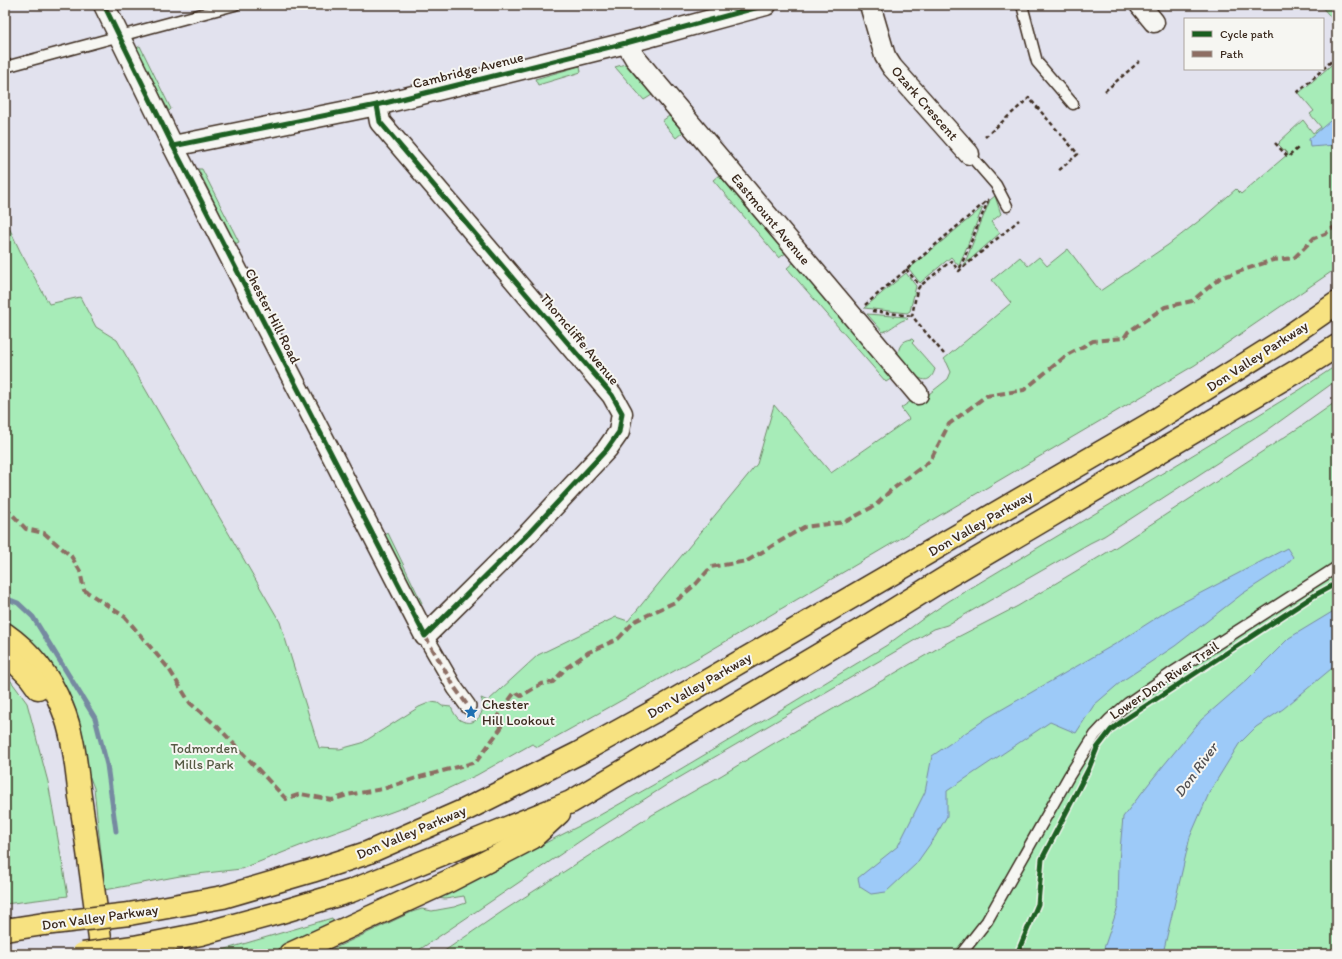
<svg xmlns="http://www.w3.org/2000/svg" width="1342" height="959" font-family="Itim,sans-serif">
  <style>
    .green { fill: #a7ecb8; stroke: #718b6b }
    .water { fill: #9dcaf8; stroke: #768aa1 }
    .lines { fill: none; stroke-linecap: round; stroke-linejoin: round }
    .stream { stroke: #768aa1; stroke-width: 5 }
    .service-casing { stroke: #3b2a1e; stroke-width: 13 }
    .pedestrian-casing { stroke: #3b2a1e; stroke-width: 18 }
    .minor-casing { stroke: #3b2a1e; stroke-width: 23 }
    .motorway-casing { stroke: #3b2a1e; stroke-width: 25 }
    .path { stroke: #3b2a1e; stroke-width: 2.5; stroke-dasharray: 4 3; stroke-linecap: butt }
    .service { stroke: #f6f6f2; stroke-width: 10 }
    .pedestrian { stroke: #f6f6f2; stroke-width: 15 }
    .minor { stroke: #f6f6f2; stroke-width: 20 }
    .motorway { stroke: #f7e281; stroke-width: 22 }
    .motorway-bridge-casing { stroke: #3b2a1e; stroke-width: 25; stroke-linecap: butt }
    .motorway-bridge { stroke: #f7e281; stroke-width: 22 }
    .quiet { stroke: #8d6e63; stroke-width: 4; stroke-dasharray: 8 4; stroke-linecap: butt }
    .cycleway-casing { stroke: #f6f6f2; stroke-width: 8 }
    .cycleway { stroke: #1b5e20; stroke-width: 5 }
    .labels { text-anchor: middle; stroke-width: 4; stroke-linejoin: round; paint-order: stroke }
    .street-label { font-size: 14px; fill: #3b2a1e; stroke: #f6f6f2 }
    .poi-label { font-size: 14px; fill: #3b2a1e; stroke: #f6f6f2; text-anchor: start }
    .park-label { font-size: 14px; fill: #565a44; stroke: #f6f6f2 }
    .water-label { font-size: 15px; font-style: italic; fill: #545254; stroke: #f6f6f2 }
  </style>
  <rect width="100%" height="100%" fill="#e2e2ee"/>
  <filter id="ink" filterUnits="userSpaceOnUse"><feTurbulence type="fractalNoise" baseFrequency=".025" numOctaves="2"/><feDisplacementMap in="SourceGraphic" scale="8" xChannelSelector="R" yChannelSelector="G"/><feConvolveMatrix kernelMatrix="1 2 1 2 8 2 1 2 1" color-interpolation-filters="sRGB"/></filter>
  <g filter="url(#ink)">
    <g class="green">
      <path d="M1320,5H1337V24Z"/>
      <path d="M140,46L171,109L169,111L135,49Z"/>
      <path d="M1337,60V268L1195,365L701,656L538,747L532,744L477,775L419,802L320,838L241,869L180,876L105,890L94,788L83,759L5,623V219L20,251L49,304L80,297L96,327L117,340L280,622L319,748L340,749L362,743L419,707L431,702L438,703L442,706L451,707C453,712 456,717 460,720C476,729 487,712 481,698L488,701L538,655L616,617L628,621L757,464L774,405L831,473L909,419L901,408L911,401L915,405L948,379L951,372L947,363L944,359L1011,303L992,280L1020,257L1028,266L1039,257L1047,266L1068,249L1100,291L1168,245L1204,217L1236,189L1241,194L1288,154L1278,144L1280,143L1279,142L1303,120L1313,133L1321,127L1310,114L1314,111L1299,93Z"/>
      <path d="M625,64L652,95L644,100L615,67Z"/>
      <path d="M580,66L581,72L538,85L535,79Z"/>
      <path d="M669,116L683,132L676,138L662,121Z"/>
      <path d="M198,169H202L239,242L235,244Z"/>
      <path d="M719,175L786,253L779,258L713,180Z"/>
      <path d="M995,196L1001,214L991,222L1000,233L964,265L990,200Z"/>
      <path d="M983,207L959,266L951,257L920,283L909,269Z"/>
      <path d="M794,262L892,378L886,382L787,268Z"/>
      <path d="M906,273L916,286L910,311L907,313L864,308Z"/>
      <path d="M867,314L906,317L908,319C899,320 892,329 883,332Z"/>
      <path d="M912,339L914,341L912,343L935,369C927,396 905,365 898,356C898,347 902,340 912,339Z"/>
      <path d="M1337,365V380L1265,432L1104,536L1090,543L947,625L934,629L665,786L598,829L413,954H322L412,912L422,909L432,911L454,907L466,903L464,896L445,899L436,898L593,819L662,780L787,706L887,645L924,618L949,601L1201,450L1301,389Z"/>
      <path d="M1337,401V954H440L503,911L652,815L722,775L771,745L952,640L1018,606L1116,547L1303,425Z"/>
      <path d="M388,533L422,603L421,605L418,603L383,537Z"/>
      <path d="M5,673L27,703L48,782L68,896L5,904Z"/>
      <path d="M332,918L334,924L270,954H209Z"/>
    </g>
    <g class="water">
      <path d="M1337,115V144L1335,145L1310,147L1309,139Z"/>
      <path d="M1287,548L1293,557L1284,567L1242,594L1175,646L1122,681L1094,705L1076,733L1050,722L947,791V816L935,837L916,864L886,892L871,894L860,887L858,878L898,846L925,792L932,756L987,718L1117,643L1172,608Z"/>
      <path d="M1337,609V664L1283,709L1256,727L1239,744L1210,791L1190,837L1164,949L1162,954H1102L1118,907L1119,861L1123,817L1154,777L1201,720L1247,680L1289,638Z"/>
    </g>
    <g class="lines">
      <path class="stream" d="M5,598L18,603L33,617L95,718L107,765L116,831"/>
      <defs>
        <g id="service">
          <path d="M1022,5L1037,62L1073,104"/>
          <path d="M5,67L235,5"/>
          <path d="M969,154L996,185L1007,206"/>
          <path d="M961,954L987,921L1069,776L1095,735L1110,719L1128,703L1170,674L1337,567"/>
        </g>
        <path id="pedestrian" d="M425,636L455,688L468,706"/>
        <g id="minor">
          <path d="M104,5L173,146L425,636L529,533L607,449L619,432L622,413L612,395L380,122L377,105"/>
          <path d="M870,5L885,56L892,67L969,154"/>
          <path d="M1140,5L1154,22"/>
          <path d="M626,43L635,58L918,394"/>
          <path d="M173,146L377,105L626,43L766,5"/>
        </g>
        <g id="motorway">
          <path d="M5,634C31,652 50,677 62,707C74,735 76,767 80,797C88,849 95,902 102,954"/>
          <path d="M5,652L30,677L38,688"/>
          <path d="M129,914L223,897L312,871L367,853L465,810L579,753L664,706L1148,425L1282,341L1337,303"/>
          <path d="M5,930L44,924"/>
          <path d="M134,947L201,934L278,913L351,891L571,802L871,624L950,575L1307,365L1337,346"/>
          <path d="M290,954L449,881L532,838L559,813"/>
        </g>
      </defs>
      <use href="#service" class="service-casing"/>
      <use href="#pedestrian" class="pedestrian-casing"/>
      <use href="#minor" class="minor-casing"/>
      <use href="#motorway" class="motorway-casing"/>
      <g class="path">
        <path d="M1337,45L1333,49L1337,54"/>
        <path d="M1323,69L1337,56"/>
        <path d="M1105,91L1140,61"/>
        <path d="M1297,93L1323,69"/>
        <path d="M985,137L1029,98L1078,154L1057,172"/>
        <path d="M1275,143L1288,157L1298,148"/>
        <path d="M960,268L988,201"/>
        <path d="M906,269L920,286"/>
        <path d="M865,305L989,199"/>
        <path d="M872,311L912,316"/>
        <path d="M944,354L912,316L917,290L920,286L951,261L959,271L1019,220"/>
      </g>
      <use href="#service" class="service"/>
      <use href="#pedestrian" class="pedestrian"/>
      <use href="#minor" class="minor"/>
      <use href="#motorway" class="motorway"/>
      <defs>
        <g id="motorway-bridge">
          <path d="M44,924L129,914"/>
          <path d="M83,954L134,947"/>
        </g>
      </defs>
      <use href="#motorway-bridge" class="motorway-bridge-casing"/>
      <use href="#motorway-bridge" class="motorway-bridge"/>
      <g class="quiet">
        <path d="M5,507L26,529L44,533L71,556L80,571L84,590L125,617L169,669L190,703L219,728L286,799L301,794L332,800L347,795L383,789L420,777L476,762L501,728L499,714L515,692L521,696L541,684L553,682L566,668L589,652L618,639L635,621L675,602L696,584L711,567L747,561L804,527L845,522L876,505L890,491L930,461L949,424L986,396L1024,390L1067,355L1093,341L1124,338L1128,332L1165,307L1192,301L1220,278L1273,260L1294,258L1314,238L1325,234L1337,225"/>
        <path d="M425,636L455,688L468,706"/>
      </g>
      <defs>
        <g id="cycleway">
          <path d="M104,5L173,146L425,636L529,533L607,449L619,432L622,413L612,395L380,122L377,105"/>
          <path d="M173,146L377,105L626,43L766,5"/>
          <path d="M1017,954L1038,904L1042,859L1089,768L1097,748L1111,730L1121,722L1315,595L1337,583"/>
        </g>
      </defs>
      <use href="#cycleway" class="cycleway-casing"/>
      <use href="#cycleway" class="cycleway"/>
    </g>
  </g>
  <defs>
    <symbol id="sight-bare" viewBox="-9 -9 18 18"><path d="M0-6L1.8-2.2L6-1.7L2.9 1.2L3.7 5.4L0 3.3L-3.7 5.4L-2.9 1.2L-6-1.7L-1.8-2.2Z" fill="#1f6fb2" stroke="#f6f6f2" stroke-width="2.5" paint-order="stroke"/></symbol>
  </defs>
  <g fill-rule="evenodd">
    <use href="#sight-bare" x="461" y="702" width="20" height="20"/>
  </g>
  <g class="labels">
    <g class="street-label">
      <text transform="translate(468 70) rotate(-14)" y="5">Cambridge Avenue</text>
      <text transform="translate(925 103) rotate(49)" y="5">Ozark Crescent</text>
      <text transform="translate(771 219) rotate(50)" y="5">Eastmount Avenue</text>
      <text transform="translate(273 316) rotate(63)" y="5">Chester Hill Road</text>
      <text transform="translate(580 339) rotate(50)" y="5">Thorncliffe Avenue</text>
      <text transform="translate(1257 356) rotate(-33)" y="5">Don Valley Parkway</text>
      <text transform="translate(980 523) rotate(-30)" y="5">Don Valley Parkway</text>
      <text transform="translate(1164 680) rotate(-34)" y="5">Lower Don River Trail</text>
      <text transform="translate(699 685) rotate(-30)" y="5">Don Valley Parkway</text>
      <text transform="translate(411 832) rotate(-23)" y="5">Don Valley Parkway</text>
      <text transform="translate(100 917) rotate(-8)" y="5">Don Valley Parkway</text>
    </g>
    <g class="poi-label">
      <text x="482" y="709">Chester<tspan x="482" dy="16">Hill Lookout</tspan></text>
    </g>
    <g class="park-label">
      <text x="204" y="753">Todmorden<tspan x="204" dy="16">Mills Park</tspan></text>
    </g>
    <g class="water-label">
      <text transform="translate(1196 770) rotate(-54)" y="5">Don River</text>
    </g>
  </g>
  <rect width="1342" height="959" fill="none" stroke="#f6f6f2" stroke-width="20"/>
  <rect x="10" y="10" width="1322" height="939" fill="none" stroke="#3b2a1e" stroke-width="1.5" filter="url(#ink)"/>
  <rect x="1184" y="18" width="140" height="52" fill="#f6f6f2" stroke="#aba49d"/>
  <rect x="1192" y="31" width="20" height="6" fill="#1b5e20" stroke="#aba49d"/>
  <text x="1220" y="38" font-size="12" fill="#3b2a1e">Cycle path</text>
  <rect x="1192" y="51" width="20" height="6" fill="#8d6e63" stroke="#aba49d"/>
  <text x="1220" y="58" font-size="12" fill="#3b2a1e">Path</text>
</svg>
